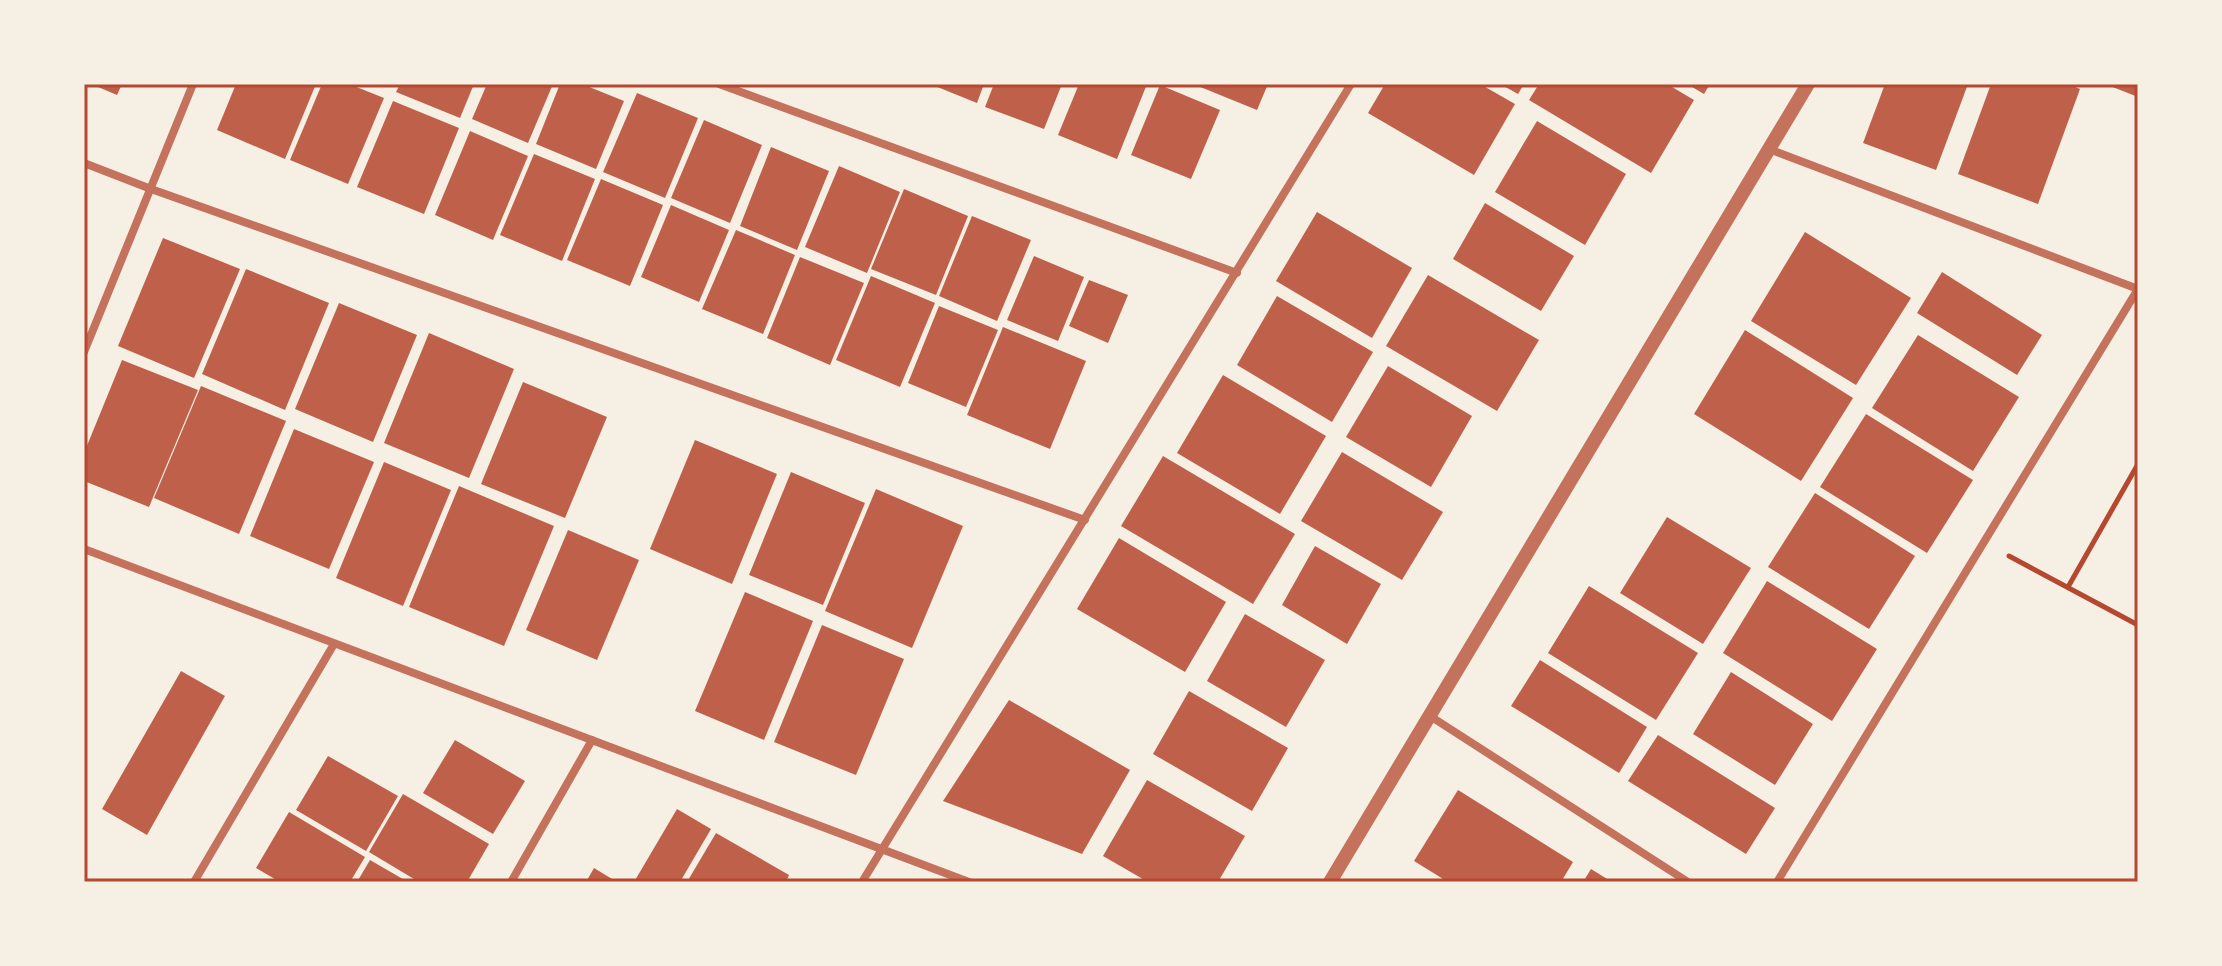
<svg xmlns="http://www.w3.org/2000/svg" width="2222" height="966" font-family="'DM Sans',sans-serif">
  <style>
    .building { fill: #bf614a }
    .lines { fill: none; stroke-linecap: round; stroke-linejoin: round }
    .path { stroke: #b5482f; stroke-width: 5 }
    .minor { stroke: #c5725c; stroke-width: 8 }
    .tertiary { stroke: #c5725c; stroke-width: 14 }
    .neatline { fill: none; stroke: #b5482f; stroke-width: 3 }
  </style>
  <rect width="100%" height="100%" fill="#f6efe4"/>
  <g class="building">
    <path d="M91,84H122L117,95Z"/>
    <path d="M236,84H316L285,159L217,130Z"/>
    <path d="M322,84H349L384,98L348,184L290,160Z"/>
    <path d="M400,84H474L460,118L396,92Z"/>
    <path d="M487,84H553L528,143L472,119Z"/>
    <path d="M560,84H582L624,101L596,169L536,144Z"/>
    <path d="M930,84H984L977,103Z"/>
    <path d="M994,84H1062L1044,129L985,107Z"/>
    <path d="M1079,84H1147L1117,159L1058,135Z"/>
    <path d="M1193,84H1268L1257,110Z"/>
    <path d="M1385,84H1480L1515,104L1474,175L1368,113Z"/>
    <path d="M1500,84H1524L1518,94Z"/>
    <path d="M1539,84H1667L1694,100L1651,173L1529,100Z"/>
    <path d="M1687,84H1710L1704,94Z"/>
    <path d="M1885,84H1968L1936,170L1863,143Z"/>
    <path d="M1991,84H2068L2080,89L2038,204L1958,174Z"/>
    <path d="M2105,84H2138V97Z"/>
    <path d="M1160,85L1220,110L1191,179L1131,155Z"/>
    <path d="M637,93L698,118L665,198L603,172Z"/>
    <path d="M393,101L459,128L424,214L357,187Z"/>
    <path d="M704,120L762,145L730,223L671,198Z"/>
    <path d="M1537,121L1626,174L1585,245L1495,192Z"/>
    <path d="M470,131L528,156L493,240L435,215Z"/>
    <path d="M771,147L829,171L797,250L740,226Z"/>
    <path d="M534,154L595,179L562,261L500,235Z"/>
    <path d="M839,166L900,192L867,273L805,247Z"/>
    <path d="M601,179L663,205L630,286L567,260Z"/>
    <path d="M904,189L968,216L936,295L871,269Z"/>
    <path d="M1485,203L1574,256L1541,311L1453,259Z"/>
    <path d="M671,205L729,230L699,302L641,277Z"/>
    <path d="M1317,212L1412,268L1372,338L1276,281Z"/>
    <path d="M972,216L1031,240L997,321L939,296Z"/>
    <path d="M736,230L795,255L763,334L702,309Z"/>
    <path d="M1805,232L1911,298L1856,385L1751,321Z"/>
    <path d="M163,238L240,269L194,378L118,346Z"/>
    <path d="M1034,256L1084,277L1058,341L1007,320Z"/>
    <path d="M800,257L864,283L830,365L767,338Z"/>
    <path d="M246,269L329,303L285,410L202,374Z"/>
    <path d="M1942,272L2042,335L2017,375L1917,313Z"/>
    <path d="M1428,275L1539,340L1497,411L1386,346Z"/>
    <path d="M871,276L935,303L900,387L836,360Z"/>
    <path d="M1089,280L1128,295L1108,343L1069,326Z"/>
    <path d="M1277,296L1373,352L1332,422L1237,365Z"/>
    <path d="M339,303L417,335L373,442L295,409Z"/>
    <path d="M939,306L998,330L966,407L908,383Z"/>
    <path d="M1003,327L1086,361L1050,449L967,415Z"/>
    <path d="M1745,330L1853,398L1801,481L1694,414Z"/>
    <path d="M429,333L514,369L469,478L384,443Z"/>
    <path d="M1918,335L2019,397L1973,471L1872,408Z"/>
    <path d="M122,360L198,390L149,507L84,481V453Z"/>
    <path d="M1388,366L1472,416L1431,487L1346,437Z"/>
    <path d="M1223,375L1326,436L1280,514L1177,453Z"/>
    <path d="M523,382L607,417L565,518L481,484Z"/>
    <path d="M201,386L286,421L239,534L154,498Z"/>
    <path d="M1866,414L1973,480L1927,553L1820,487Z"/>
    <path d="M294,429L374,462L329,569L250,536Z"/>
    <path d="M695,440L777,474L732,584L650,549Z"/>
    <path d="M1342,452L1443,512L1402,580L1301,521Z"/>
    <path d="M1163,456L1295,534L1253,604L1121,526Z"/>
    <path d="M384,462L451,490L403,606L336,578Z"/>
    <path d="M791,472L865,503L823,605L749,575Z"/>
    <path d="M459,486L554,526L504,646L409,607Z"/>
    <path d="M876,489L963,526L912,648L825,611Z"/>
    <path d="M1815,493L1915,556L1869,629L1768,567Z"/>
    <path d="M1667,517L1751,568L1703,644L1620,593Z"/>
    <path d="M568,530L639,560L597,660L526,630Z"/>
    <path d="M1119,538L1226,602L1185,672L1077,609Z"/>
    <path d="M1315,546L1381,584L1347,644L1282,605Z"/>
    <path d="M1767,581L1877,649L1832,721L1723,653Z"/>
    <path d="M1589,586L1698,653L1656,720L1548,653Z"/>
    <path d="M745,592L813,621L764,740L695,711Z"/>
    <path d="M1245,614L1325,660L1286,727L1207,681Z"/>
    <path d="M822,625L904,659L856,775L774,742Z"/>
    <path d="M1540,660L1647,727L1619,773L1511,706Z"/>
    <path d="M181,671L225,696L147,835L102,809Z"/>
    <path d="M1731,672L1813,724L1775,785L1693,734Z"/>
    <path d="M1189,691L1288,748L1252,811L1153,754Z"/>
    <path d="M1009,700L1130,770L1082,854L943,801Z"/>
    <path d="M1658,735L1775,808L1746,854L1628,781Z"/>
    <path d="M455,740L525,781L493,834L423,793Z"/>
    <path d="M328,756L398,796L366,851L296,810Z"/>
    <path d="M1147,780L1245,836L1218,882H1148L1103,856Z"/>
    <path d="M1458,790L1573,862L1561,882H1448L1414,861Z"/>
    <path d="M403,794L489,844L467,882H419L369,852Z"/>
    <path d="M677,809L711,829L680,882H634Z"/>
    <path d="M289,812L365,857L350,882H280L256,868Z"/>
    <path d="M716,833L789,875L786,882H687Z"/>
    <path d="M370,860L408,882H357Z"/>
    <path d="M594,868L617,882H586Z"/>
    <path d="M1591,869L1612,882H1583Z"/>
  </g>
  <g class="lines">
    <g class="path">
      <path d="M2009,556L2138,625"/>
      <path d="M2068,587L2138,464"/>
    </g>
    <g class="minor">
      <path d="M719,84L1237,273"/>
      <path d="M1769,149L2138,289"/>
      <path d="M84,163L151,189L1085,520"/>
      <path d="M84,352L193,84"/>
      <path d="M84,549L969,882"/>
      <path d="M1430,716L1688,882"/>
      <path d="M194,882L334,644"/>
      <path d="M511,882L592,740"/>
      <path d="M862,882L1351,84"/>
      <path d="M1777,882L2138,289"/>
    </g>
    <path class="tertiary" d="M1330,882L1808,84"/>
  </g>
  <rect width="2222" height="966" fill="none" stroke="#f6efe4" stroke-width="172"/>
  <rect x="86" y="86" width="2050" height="794" class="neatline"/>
</svg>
